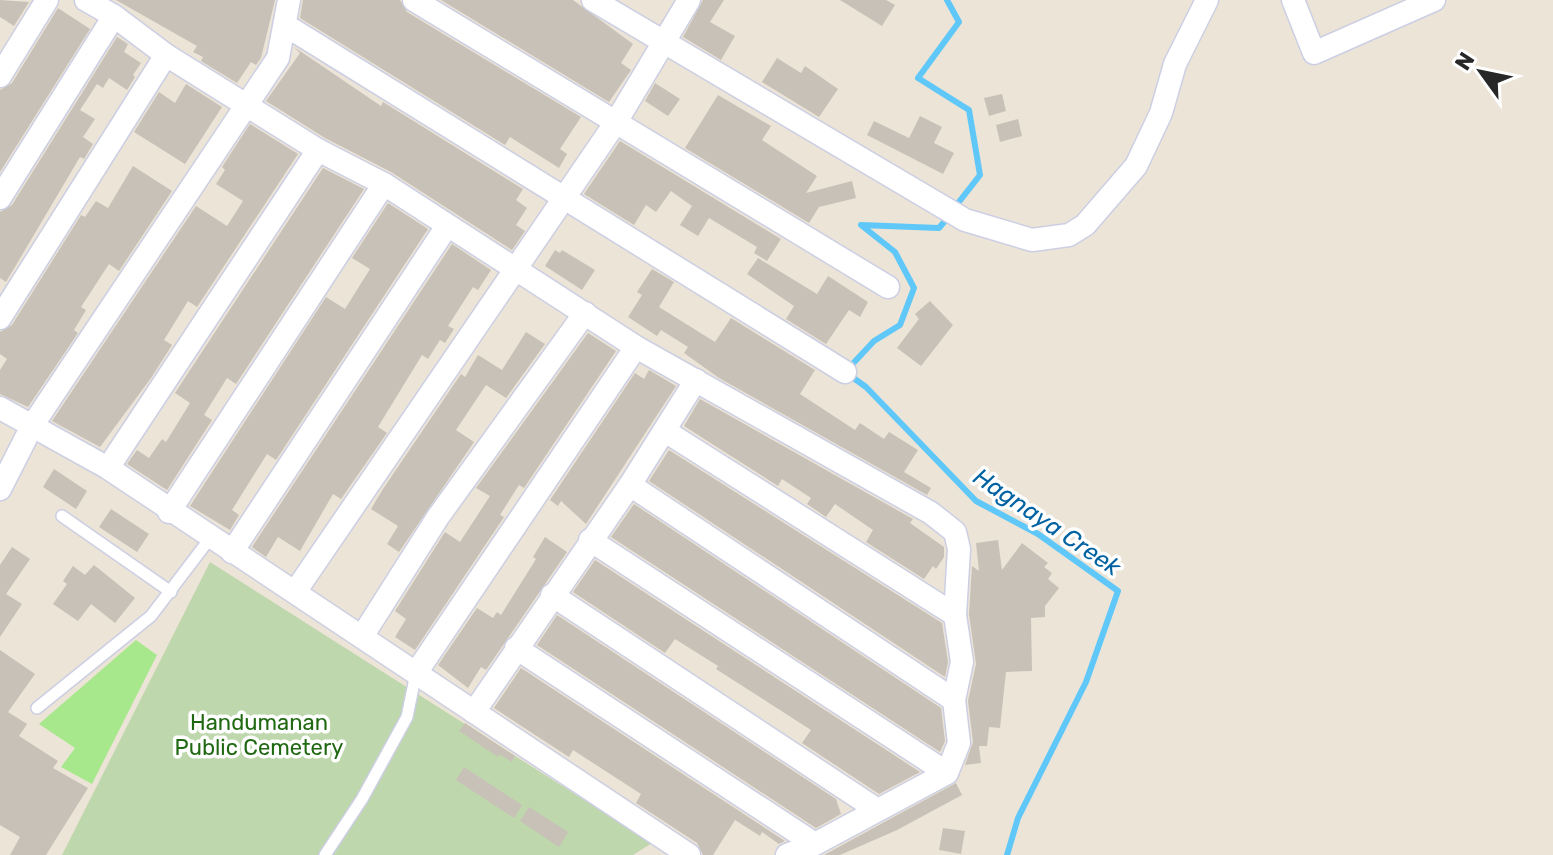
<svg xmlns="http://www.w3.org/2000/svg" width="1553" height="855" font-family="Rubik,sans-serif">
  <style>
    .green { fill: #a8e88d }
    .cemetery { fill: #bfd7ac }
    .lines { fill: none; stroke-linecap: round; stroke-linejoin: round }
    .stream { stroke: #5fc8f9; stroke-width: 6 }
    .building { fill: #c7c1b7 }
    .lane-casing { stroke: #cccfe3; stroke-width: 14 }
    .street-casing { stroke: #cccfe3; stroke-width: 25 }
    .lane { stroke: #fff; stroke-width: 11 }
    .street { stroke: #fff; stroke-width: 22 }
    .labels { text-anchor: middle; stroke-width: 7; stroke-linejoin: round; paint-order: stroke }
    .park-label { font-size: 22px; fill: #206912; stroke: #fff }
    .water-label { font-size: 24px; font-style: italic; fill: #0162a2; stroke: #fff }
  </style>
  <rect width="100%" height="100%" fill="#ece4d7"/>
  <path class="green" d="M136,640L157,655L92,784L61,767L75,748L39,724Z"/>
  <path class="cemetery" d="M210,562L652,843L633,855H62Z"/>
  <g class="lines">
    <g class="stream">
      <path d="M947,0L959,22L918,78L969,110L980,175L955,207"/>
      <path d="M949,216L939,228L861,225L895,252L914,288L900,325L874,341L845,372L866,387L976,501L1038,534L1118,591L1086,682L1018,818L1007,855"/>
    </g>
  </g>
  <g class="building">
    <path d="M0,0L29,2L14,26L0,17Z"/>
    <path d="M116,0H275L261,58L256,65L251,62L237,83L201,61L203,57L193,52L197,46Z"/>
    <path d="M303,0H400L407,12L581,117L560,149L567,154L559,168L510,137L505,145L300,18Z"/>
    <path d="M441,0H573L633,44L621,63L631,70L609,102Z"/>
    <path d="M703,0H724L710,22L735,36L721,60L683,37Z"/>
    <path d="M840,0H886L895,5L882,26Z"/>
    <path d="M58,8L90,29L0,172V90L12,83Z"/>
    <path d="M117,37L128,44L124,52L141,63L133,75L135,77L127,90L109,78L103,88L97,84L80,110L95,119L83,137L93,144L84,159L80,157L6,282L0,278V212L12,205Z"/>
    <path d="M294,47L381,106L383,102L523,189L516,200L527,208L516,225L525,231L512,250L391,172L325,138L266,101L300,53Z"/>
    <path d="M777,58L801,73L805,66L838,89L819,117L762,82Z"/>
    <path d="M655,83L680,99L668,116L645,101Z"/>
    <path d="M186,84L222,107L185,164L134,132L159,92L175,103Z"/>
    <path d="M1002,94L1006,111L989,116L984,98Z"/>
    <path d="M718,95L771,126L762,140L817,176L806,193L852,181L856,198L819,207L809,223L685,148Z"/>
    <path d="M920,116L942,127L934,143L954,153L943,174L867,135L874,121L909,138Z"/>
    <path d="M1018,119L1022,136L1000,142L996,125Z"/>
    <path d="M250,124L298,154L197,307L188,301L164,340L172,345L151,378L100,447L52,421L196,206L227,226L243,201L216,184L225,170L222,167Z"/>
    <path d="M620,141L781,239L767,261L754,253L757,247L709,218L698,236L680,225L692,206L671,191L656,212L646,205L634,225L584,194Z"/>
    <path d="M133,166L172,191L119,271L109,264L81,307L86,310L74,330L78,333L28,407L0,394V370L7,359L0,354V332L12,325L81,215L85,217L96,201L108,208Z"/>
    <path d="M323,168L364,189L236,384L227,378L204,415L212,420L167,490L127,464L137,450L149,458L162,439L166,442L190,403L175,393Z"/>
    <path d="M388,203L428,229L276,460L267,454L232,510L239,515L230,530L190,506L326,297L345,309L370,269L352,258Z"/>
    <path d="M452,244L491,270L478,290L473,287L448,326L454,329L445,343L440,340L428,359L422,355L378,427L387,433L341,499L333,494L300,551L278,537L266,557L252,547Z"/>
    <path d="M555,250L560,253L562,250L595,270L582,290L545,266Z"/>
    <path d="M758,258L817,294L828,276L868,302L860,317L849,310L826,344L786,319L794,306L747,274Z"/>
    <path d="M652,269L674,282L659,307L715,342L731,318L815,370L800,394L855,430L860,423L884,439L889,432L918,450L904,472L931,488L927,495L719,378L684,353L688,347L661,330L657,336L628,317L642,295L637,292Z"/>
    <path d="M930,301L953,325L921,366L897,348L919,319L915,314Z"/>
    <path d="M526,332L545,344L506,398L486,385L456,430L474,442L399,552L387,544L398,526L371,509L383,489L461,374L465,377L478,355L502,370Z"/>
    <path d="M588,333L616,351L524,488L519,485L500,515L504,517L415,650L395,637L406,619L395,611L445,532L460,542L490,496L476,488Z"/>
    <path d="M649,370L676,386L586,524L561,501L558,506L550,500L635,373L644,379Z"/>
    <path d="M700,399L913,519L910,523L944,547V557L936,569L933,566L924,579L866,542L873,530L835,504L826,517L807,504L811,498L782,479L778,486L684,426Z"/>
    <path d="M669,450L942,623L948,662L945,677L649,481Z"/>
    <path d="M54,469L87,491L76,509L43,487Z"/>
    <path d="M634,504L941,708L945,741L940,752L611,537Z"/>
    <path d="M111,509L149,534L137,552L99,527Z"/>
    <path d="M545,537L567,552L486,670L481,667L468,688L438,665L477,608L493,618L497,612L501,615L536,559L533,557Z"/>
    <path d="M998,540L1002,570L1022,543L1048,563L1044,567L1052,573L1048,579L1059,588L1045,606V617L1031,618L1032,671L1006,672L1000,728L989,727L987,746H979L981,763L965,765L973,742L968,701L976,664L969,614L972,566L979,571L976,543Z"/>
    <path d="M12,547L30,559L6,594L22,604L0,637V565Z"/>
    <path d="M595,560L920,772L879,794L802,743L811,730L716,669L718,666L675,639L665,653L573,592Z"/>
    <path d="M94,565L135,598L115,623L91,604L78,621L53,604L67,584L63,581L73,566L85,575Z"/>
    <path d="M557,615L836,799L841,814L816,828L537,645Z"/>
    <path d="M0,650L35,674L8,712L27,724L19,736L58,761L53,768L88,788L46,855H10L20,837L0,825Z"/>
    <path d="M521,668L785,841L779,844L762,832L760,836L735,820L713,855H703L697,843L636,803L641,794L573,750L569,757L494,708Z"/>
    <path d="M465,723L515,756L512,762L500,754L498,757L459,731Z"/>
    <path d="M464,767L522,805L514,818L456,780Z"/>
    <path d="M956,783L962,795L897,830L840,855H824Z"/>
    <path d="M529,807L568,832L559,847L520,821Z"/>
    <path d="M943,828L965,831L961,854L939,850Z"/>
  </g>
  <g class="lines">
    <defs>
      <g id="lane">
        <path d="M62,516L171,592"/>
        <path d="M37,708L151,616L211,537"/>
        <path d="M325,855L362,799L407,717L416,673"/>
      </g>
      <g id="street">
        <path d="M86,0L114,16L166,55L318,150L384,184L636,347L931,513L955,532L959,549L955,615L962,662L954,700L959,743L947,773L815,844L787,855"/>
        <path d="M414,0L888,287"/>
        <path d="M593,0L965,220L1032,240L1069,235L1085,225L1136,166L1161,113L1175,64L1207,0"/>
        <path d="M1293,0L1314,53L1434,0"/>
        <path d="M285,25L845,372"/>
        <path d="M0,76L47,0"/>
        <path d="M0,198L114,16"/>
        <path d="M0,318L166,55"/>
        <path d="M0,408L108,468L689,855"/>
        <path d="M665,431L955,615"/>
        <path d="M108,468L318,150"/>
        <path d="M630,485L954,700"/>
        <path d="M0,489L32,426L278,58L289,0"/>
        <path d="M169,512L384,184"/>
        <path d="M590,540L947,773"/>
        <path d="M232,552L447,226"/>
        <path d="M295,592L616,122L689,0"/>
        <path d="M552,595L876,809"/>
        <path d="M363,635L438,517L585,313"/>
        <path d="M516,648L815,844"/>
        <path d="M416,673L636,347"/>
        <path d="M474,712L630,485L696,380"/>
      </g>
    </defs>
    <use href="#lane" class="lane-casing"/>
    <use href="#street" class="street-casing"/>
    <use href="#lane" class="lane"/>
    <use href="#street" class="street"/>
  </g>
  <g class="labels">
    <g class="park-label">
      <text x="259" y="730">Handumanan<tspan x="259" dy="25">Public Cemetery</tspan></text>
    </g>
    <g class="water-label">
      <text transform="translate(1047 522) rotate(34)" y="8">Hagnaya Creek</text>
    </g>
  </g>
  <g transform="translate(1481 72) rotate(303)" stroke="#ffffff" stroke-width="6" paint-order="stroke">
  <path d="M0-6L14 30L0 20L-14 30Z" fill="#272727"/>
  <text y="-12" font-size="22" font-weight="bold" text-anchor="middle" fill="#272727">N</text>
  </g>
</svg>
